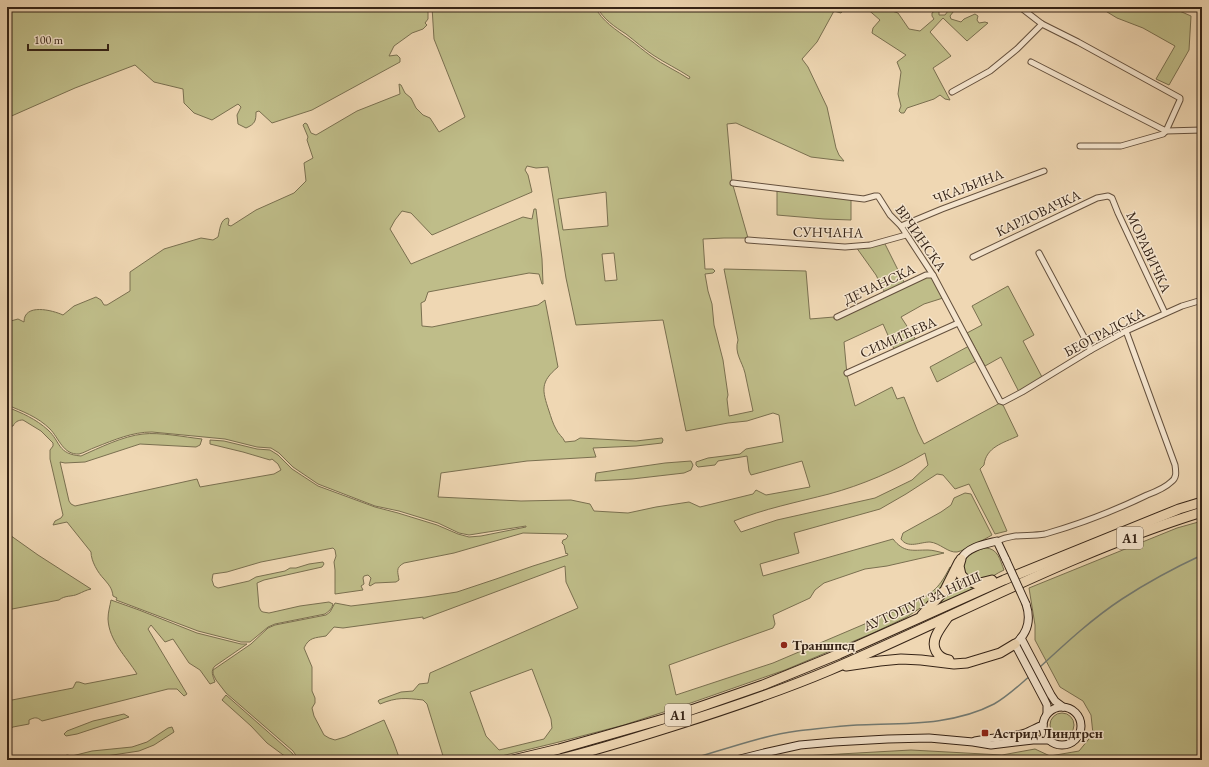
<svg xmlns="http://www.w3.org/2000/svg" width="1209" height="767" font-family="'EB Garamond',serif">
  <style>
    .green { fill: #bfbd89; stroke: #7a7050; fill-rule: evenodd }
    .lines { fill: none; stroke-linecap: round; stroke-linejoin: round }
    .stream { stroke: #737c75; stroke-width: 1.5 }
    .street-casing { stroke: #64503d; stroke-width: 7 }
    .secondary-casing { stroke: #352316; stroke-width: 9 }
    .highway-casing { stroke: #352316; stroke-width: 11 }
    .street { stroke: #f5e5ce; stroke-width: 5 }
    .secondary { stroke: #f5e5ce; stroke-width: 7 }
    .highway { stroke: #efd7b3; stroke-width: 9 }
    .secondary-bridge-casing { stroke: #352316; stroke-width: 9; stroke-linecap: butt }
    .secondary-bridge { stroke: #f5e5ce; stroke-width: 7 }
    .poi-dot { fill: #8f2418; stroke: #f5e5ce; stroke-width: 1.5 }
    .labels { text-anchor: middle; stroke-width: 3; stroke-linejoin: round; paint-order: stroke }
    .shield { fill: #f5e5ce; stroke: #6f5d4d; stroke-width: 1 }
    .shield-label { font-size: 13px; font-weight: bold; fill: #352316 }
    .street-label { font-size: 14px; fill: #352316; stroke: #f5e5ce }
    .poi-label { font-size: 14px; font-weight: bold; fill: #352316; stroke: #f5e5ce; text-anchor: start }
  </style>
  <rect width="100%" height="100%" fill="#efd7b3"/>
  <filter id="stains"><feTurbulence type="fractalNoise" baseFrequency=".005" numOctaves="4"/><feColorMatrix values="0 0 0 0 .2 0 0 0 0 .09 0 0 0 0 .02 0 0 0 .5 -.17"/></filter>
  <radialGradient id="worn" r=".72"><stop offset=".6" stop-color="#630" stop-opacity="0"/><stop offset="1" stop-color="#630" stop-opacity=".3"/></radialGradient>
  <g class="green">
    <path d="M7,7H428V19L425,23L427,25L423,29L412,33L394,46L389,56L397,55L400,58V62L312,110L272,123L259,111L256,112C256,121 255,124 246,128L238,124L237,115L241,107L238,104L212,120L194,113L184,103L183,89L154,82L135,65L75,88L7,118Z"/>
    <path d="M432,7H595C602,21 616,30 629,39C637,45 644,51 651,56C663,65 677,71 689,79L690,77C678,69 665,63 653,55C644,49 635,41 626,34C615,27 603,19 597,7H846L841,13L834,11L817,42L802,59L808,67L827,107L836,148L839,155L844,161L811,157L736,123L727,124L732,182L748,238H724L703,239L705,269H713L715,271L713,273L705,274L708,291L712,304L714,325L723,360L728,395L727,399L729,416L753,411C750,398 748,386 745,373C742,361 734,353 738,340L724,269L806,271L810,319L834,317V319L927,277L932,276L943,298L924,304L901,317L916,340L894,349L883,324L844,342L847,375L855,406L892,387L897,399L904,397L918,432L924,444L1000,403L1003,405L1018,436C1003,443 986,447 984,465L980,469L1007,531L995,534L969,484L955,489L943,475L937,474L906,494L880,509L794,533L799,553L760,564L763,576L893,539C904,553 912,550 928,550C933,550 939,552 944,553L887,566L865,569L824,583L815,590L810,598L773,615L775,624L773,628L669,665L676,695L773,663L914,603C934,592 939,588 950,567L952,568L942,588L929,602L907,617L873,633L785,670L685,705L624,725L555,743L485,760H432L443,756L427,704L423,700C405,698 397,697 380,704L378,701L379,700L401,692L413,691L419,684L428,683L430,673L578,608L566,582L565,566L423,619V617L343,628L334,627L326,636C315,638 309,637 304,648L312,667V691L315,698V703L312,708L314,716L324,735L329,738L335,740L345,737L384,720L393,741L400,760H299L293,751L226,693L216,680L213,674V670L251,644L268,628L275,625L326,615L330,612L335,603L351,606L425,597L457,592L496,579L533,566L568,555L567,553L566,554L564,545L562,543L563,540L566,539L568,536L566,534L523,533L454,553L404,563C395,568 398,572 399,580L396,582L375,583L370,586L369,585L371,578L368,575L364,576L363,578L364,584L361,586L363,590L335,594V570L334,562L336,556L335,550L333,548L261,562L227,572L213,574L212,580L214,586L218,588L249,581L256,577L285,571L290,568H296L309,564L323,562L324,564L322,567L264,580L257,583L259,607L261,611L263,612L269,613L300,606L329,602L333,604C332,609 329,611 325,614L275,624L268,627L250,642H241L198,631L116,600L117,598L113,596C112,588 109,585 104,579C98,573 91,561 91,552L67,522L53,525L55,521L61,518L63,515L50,459V450L53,446V443L41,431L23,420C18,420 15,422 13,426L7,427V420L10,419L7,416V407C22,413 36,419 48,430C61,442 57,454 81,456C99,448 123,436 143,434C160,432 184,437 202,439L200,445L196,447L140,444L85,462L65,463L60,462L69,501L71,504L75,506L197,479L200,487L274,474L281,470L278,464L272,459L270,460L243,452L210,444V440L224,441L257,449L270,450L278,455L292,469L318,486L375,507L398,513L437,525L458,534L469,537L481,536L526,527V526L469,535L459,533L438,523L399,511L375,506L318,484L293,467L279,453L271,448L257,447L225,439L152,432C132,432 114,440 96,447C90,449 84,453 79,454C63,455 59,438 50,429C38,417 22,411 7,405V322L18,319L24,322C24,303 52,310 63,315L74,306L96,297L101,300L104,305H107L130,291V272L164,249L201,238L213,240L218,237C220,230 220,219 228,218L229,220L228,225L231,226L256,210L294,193L306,181L304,163L313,158L307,140L308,137L303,125L305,123L307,124L311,133L316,135L357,111L400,94L399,84L401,85L405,93L411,98L416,108L423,115L430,118L439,132L465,117L434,39ZM527,166L536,168L548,167L566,278L576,325L663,320L686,431L728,423L747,421L773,413L779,415L783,442L746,449L740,454L708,458L696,462V465L698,467L715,465L718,461L747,456L749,471L751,475L802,461L810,487L766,495L756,490L753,494L700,507L689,502L656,507L628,513L594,511L590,504L571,500L521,501L438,497L441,473L527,461L596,457L593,448L636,446L662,443L663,440L662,438L636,441L580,438L575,441L565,442C563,437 558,434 556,429C553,424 551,417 549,411C542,390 540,382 558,367L545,300L538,305L432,327L422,326L421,303L425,301L428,292L529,273L539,274L542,284H543L542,259L536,209H534L532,219L523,217L411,264L390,229L395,220L402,211L411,213L432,235L532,192L528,175L525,170ZM606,192L608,226L563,230L558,199ZM614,253L617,280L605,281L602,254ZM925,453L928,465L912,480L875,498L777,520L741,532L734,521C763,509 798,502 829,494C862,485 895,471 925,453ZM532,669L551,719L552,728L544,739L499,750L486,736L470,692Z"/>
    <path d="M865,7H889V10L898,13L909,29L920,31L934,19L932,16V13L936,10L939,12V15H945L951,7H957L950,16L951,19L961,22L964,19L975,14L978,16L977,20L979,23L985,22L988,23L967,41L943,18L930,32L951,56L933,68L950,100L945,99L940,95L934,99L907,108L904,113H901L899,111L901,106L898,94L901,72L897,62L906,55L872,33L873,28L880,20Z"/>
    <path d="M1099,7H1175V9L1191,16L1189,50L1169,85L1156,79L1175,46L1143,28L1117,18Z"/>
    <path d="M777,189L851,198V220L824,219L777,215Z"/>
    <path d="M884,242L905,284L885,293L876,275L856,247Z"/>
    <path d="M1008,286L1034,335L1023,341L1042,377L1019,392L1001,357L985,366L967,333L982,325L972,306Z"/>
    <path d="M969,346L976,361L937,382L930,367Z"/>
    <path d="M691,461L693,465L691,470L684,473L632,479L595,481L596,473L665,463Z"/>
    <path d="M965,493L971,494L992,535C983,540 966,550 957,552C948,553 940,543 930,542C920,542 908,549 901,539L903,533L941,512L951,505L954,498Z"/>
    <path d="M1202,521V760H789L804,756L911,750L1002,755L1035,749L1050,756L1079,751L1093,734L1091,715L1083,701L1060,687L1035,640V625L1029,588L1177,528Z"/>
    <path d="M7,533L38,555L91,589C86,590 83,592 78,594C72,597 65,595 59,600L7,610Z"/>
    <path d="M985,548C998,548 1000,560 1004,570C997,573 991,578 984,580C969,584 956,568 968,555C972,551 979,550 985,548Z"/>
    <path d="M957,569C961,581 962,584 975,588L938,605L937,604Z"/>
    <path d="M111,600L139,610L197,633L241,644H247L215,666C210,671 213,676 215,682L210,684L200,670L189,663L173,639L165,642L151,625L148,629L187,694L184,696L177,689H168L42,721C37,717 35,717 29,720V724L13,727L7,730V701L73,688L76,682H79L85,684L137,674C126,656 109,641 108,619C108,612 110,606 111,600Z"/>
    <path d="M226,695L292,753L297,760H290L267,743L251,726L222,700Z"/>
    <circle cx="1062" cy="725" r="12"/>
    <path d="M124,714L129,717L77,734L66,736L64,734L67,731L93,721Z"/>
    <path d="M172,727L174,732L154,745L139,751L80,760H63L65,756L67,755L72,756L92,751L132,747L147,742L168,728Z"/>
  </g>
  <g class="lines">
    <g class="stream">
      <path d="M1040,667C1066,643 1093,618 1122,599C1148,582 1174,568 1202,555"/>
      <path d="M688,760C723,750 761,736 797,731C817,729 837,726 857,725C903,723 952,726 994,704C1007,697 1018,686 1030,676"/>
    </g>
    <defs>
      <g id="street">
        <path d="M1020,7L1042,24L1078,42L1180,98V100L1166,131L1163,134L1121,146H1080"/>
        <path d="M1031,62L1166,131L1202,130"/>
        <path d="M952,92L990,71L1017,49L1042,24"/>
        <path d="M733,183L864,199L875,196H878L890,215L901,226L933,275L1000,401L1003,402L1022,392L1091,350L1126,331L1182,306L1202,300"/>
        <path d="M901,226L942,209L1044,171"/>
        <path d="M748,240L845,247L870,245L906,235"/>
        <path d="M1039,253L1091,350"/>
        <path d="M973,257L1097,198L1108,196L1112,198L1118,213L1165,313"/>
        <path d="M837,317L926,275H933"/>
        <path d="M847,373L958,323"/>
        <path d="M997,541C1015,533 1027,537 1045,534C1080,524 1114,511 1147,495C1155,492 1165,488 1171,482C1177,478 1176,472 1175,465L1126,331"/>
      </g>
      <g id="secondary">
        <path d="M961,559C967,547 985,544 997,541L1006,560"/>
        <path d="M1026,604C1031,619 1028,633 1015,644L1044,699L1047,705V713"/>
        <path d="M1021,638L1051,695L1055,701L1063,707"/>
        <circle cx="1062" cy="726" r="19"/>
        <path d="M975,741C992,737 1009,738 1025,733C1031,731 1037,727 1043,725"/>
        <path d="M736,760L764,753L800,745L834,742L888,739L929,738L973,742L991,745L1033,740H1049"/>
      </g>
      <g id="highway">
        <path d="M961,559L959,566L961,575L965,579L976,584L992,580"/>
        <path d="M922,615L945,590L959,562"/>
        <path d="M948,617C944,623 939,629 936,636C931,647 937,658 949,660"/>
        <path d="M846,666L880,661L901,659L921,660L954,664L967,663L1000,653L1015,644"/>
        <path d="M513,760L559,749L674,716L763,685L839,654L1004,580L1179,509L1202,502"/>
        <path d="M556,760C594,751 632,739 670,727C724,710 778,692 830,670C954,617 1073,552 1202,512"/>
      </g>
    </defs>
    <use href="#street" class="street-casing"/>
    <use href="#secondary" class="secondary-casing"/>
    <use href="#highway" class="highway-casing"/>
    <use href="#street" class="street"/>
    <use href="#secondary" class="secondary"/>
    <use href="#highway" class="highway"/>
    <defs>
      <path id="secondary-bridge" d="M1006,560L1026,604"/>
    </defs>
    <use href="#secondary-bridge" class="secondary-bridge-casing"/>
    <use href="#secondary-bridge" class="secondary-bridge"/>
  </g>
  <g class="poi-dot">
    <circle cx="784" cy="645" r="4"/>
    <rect x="981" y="729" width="8" height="8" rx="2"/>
  </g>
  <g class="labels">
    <g class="shield">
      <rect x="1117" y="527" width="26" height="22" rx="3"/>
      <rect x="665" y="704" width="26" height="22" rx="3"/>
    </g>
    <g class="shield-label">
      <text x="1130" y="543">A1</text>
      <text x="678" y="720">A1</text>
    </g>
    <g class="street-label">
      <text transform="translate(968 186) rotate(-21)" y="5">ЧКАЉИНА</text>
      <text transform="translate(1038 213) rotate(-25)" y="5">КАРЛОВАЧКА</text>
      <text transform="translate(828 232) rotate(1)" y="5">СУНЧАНА</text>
      <text transform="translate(921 238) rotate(55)" y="5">ВРЧИНСКА</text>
      <text transform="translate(1149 252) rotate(65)" y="5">МОРАВИЧКА</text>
      <text transform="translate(879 284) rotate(-25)" y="5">ДЕЧАНСКА</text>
      <text transform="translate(1104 332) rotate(-28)" y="5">БЕОГРАДСКА</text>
      <text transform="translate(898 337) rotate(-24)" y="5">СИМИЋЕВА</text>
      <text transform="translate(922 601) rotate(-24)" y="5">АУТОПУТ ЗА НИШ</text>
    </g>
    <g class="poi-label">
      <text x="792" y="650">Траншпед</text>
      <text x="993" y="738">Астрид Линдгрен</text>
    </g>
  </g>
  <rect width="1209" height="767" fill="none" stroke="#efd7b3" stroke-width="24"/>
  <rect x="8" y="8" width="1193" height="751" fill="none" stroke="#352316" stroke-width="2"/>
  <rect x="12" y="12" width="1185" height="743" fill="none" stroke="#352316"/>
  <path d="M28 44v6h80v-6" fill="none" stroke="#352316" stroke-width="2"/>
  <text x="34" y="44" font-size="12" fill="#352316" stroke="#f5e5ce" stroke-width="3" paint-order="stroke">100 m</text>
  <rect width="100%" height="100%" filter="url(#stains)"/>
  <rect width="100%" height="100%" fill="url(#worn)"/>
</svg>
